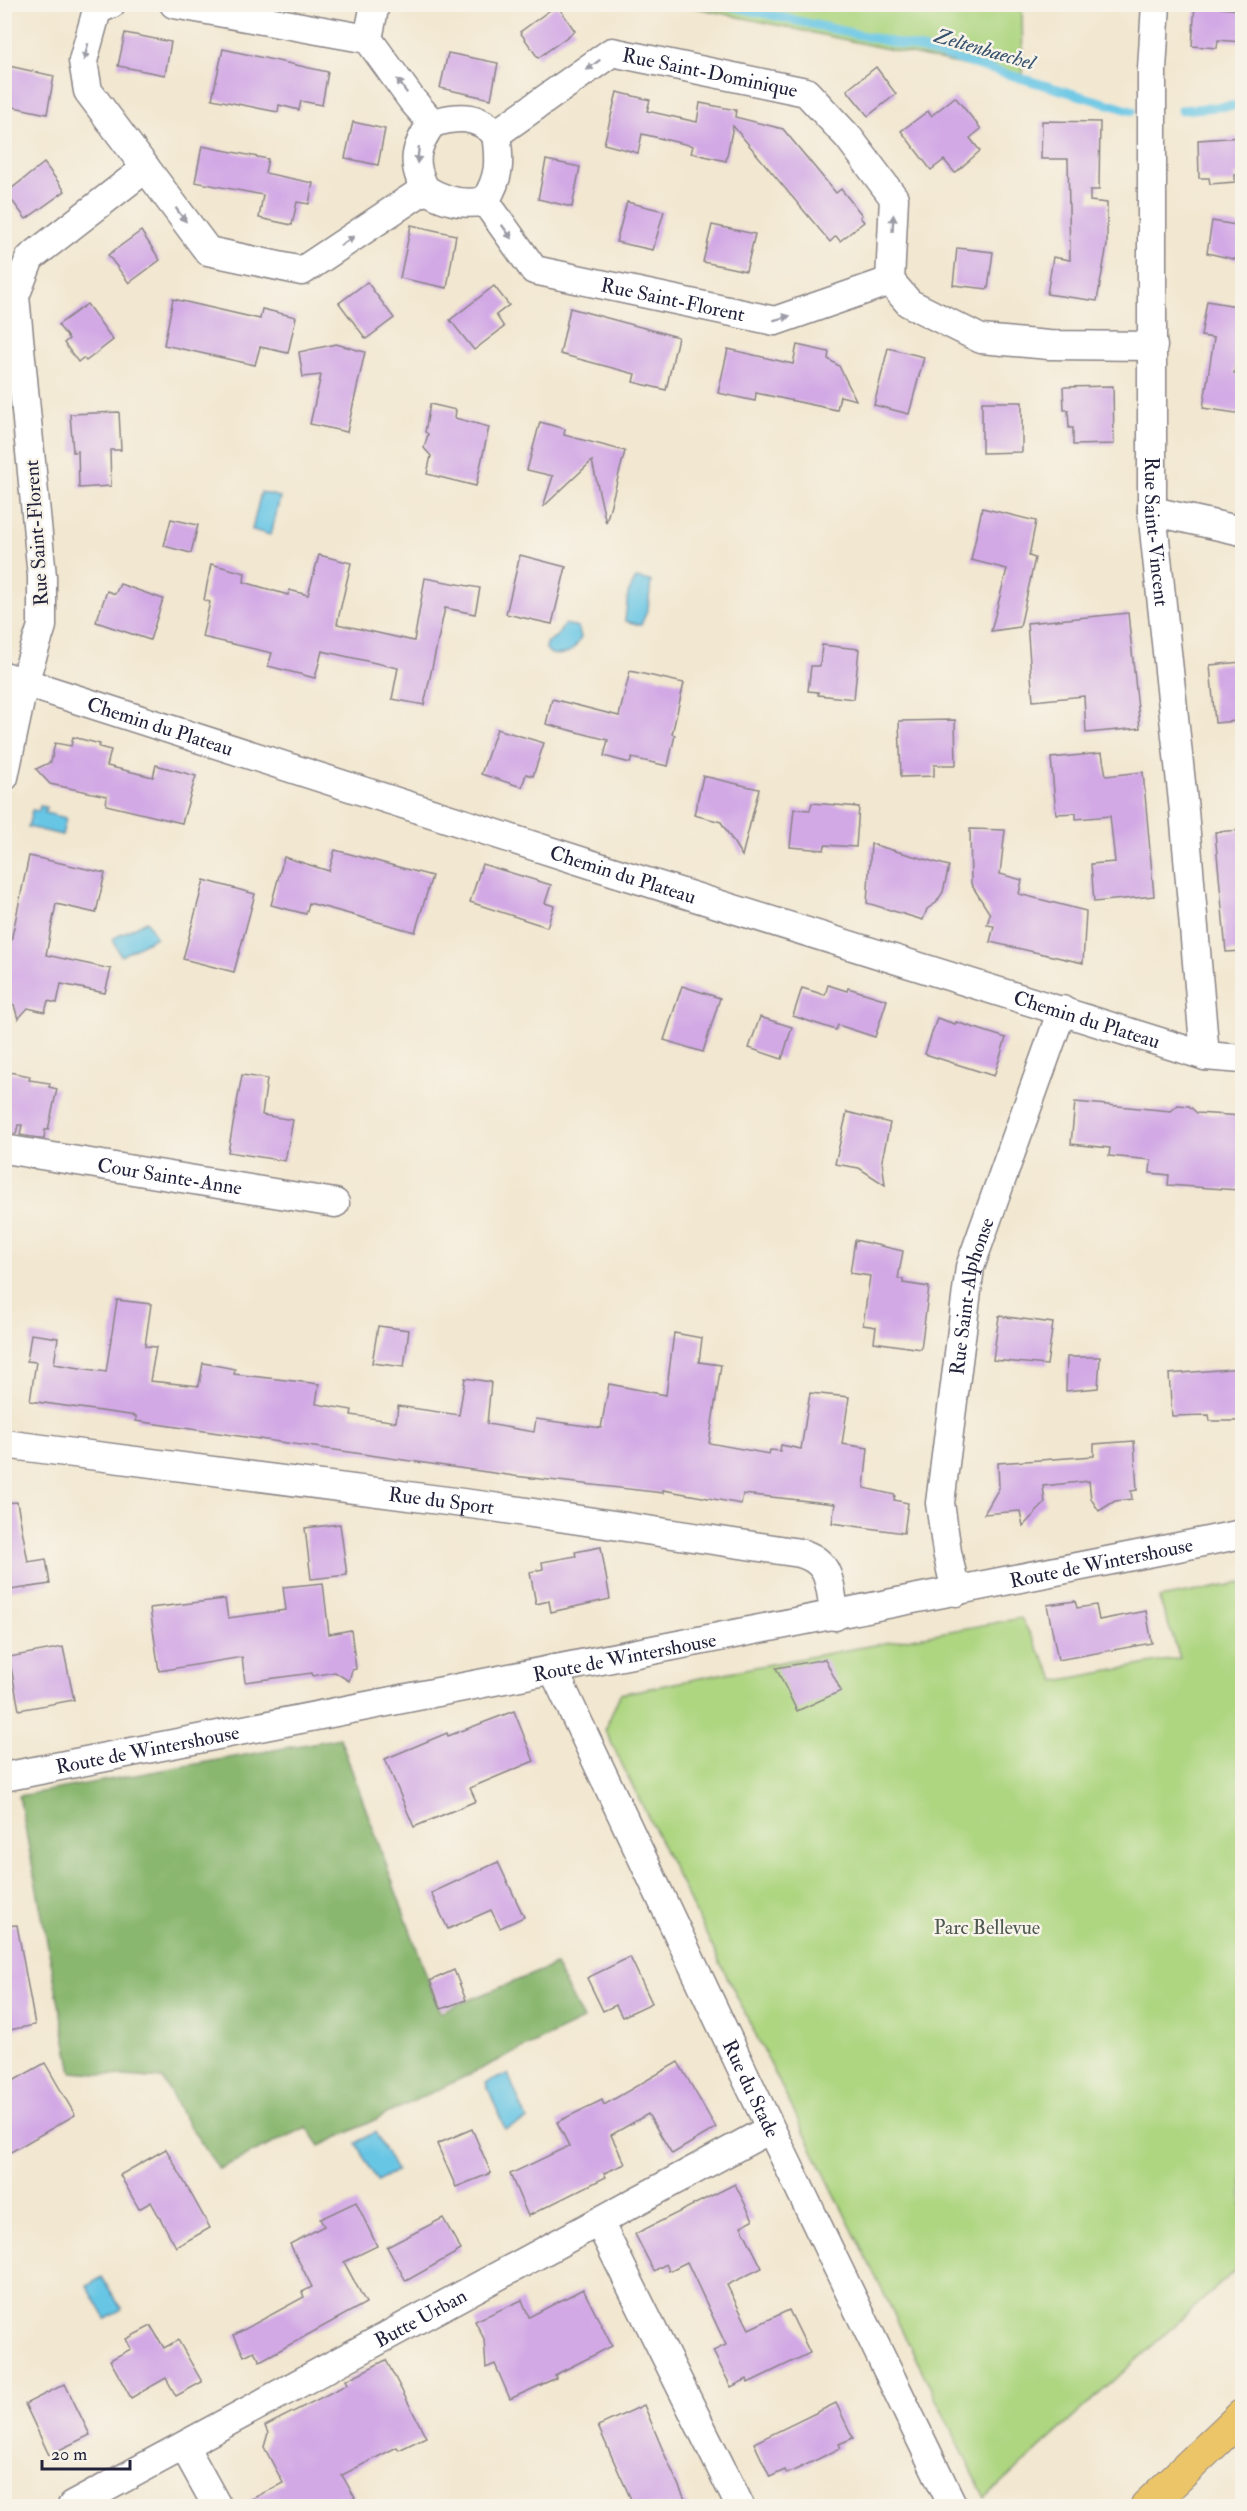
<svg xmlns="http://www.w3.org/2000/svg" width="1247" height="2511" font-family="'IM FELL Double Pica',serif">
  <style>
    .green { fill: #aed681; stroke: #687c5e; stroke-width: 1.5 }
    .forest { fill: #8ab76f; stroke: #566c55; stroke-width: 1.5 }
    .water { fill: #67c6e5; stroke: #447490; stroke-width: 1.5 }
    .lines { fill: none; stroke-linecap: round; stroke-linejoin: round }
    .stream { stroke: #67c6e5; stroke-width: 9 }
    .building { fill: #d2a9e5 }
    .minor-casing { stroke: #8a8486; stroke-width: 31 }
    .major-casing { stroke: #8a8486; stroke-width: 35 }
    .minor { stroke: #fff; stroke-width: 28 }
    .major { stroke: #edc569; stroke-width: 33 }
    .oneway { fill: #9c9ca7 }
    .labels { text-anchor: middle; stroke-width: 5; stroke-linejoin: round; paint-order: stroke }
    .street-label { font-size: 20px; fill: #22223b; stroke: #f7f3e8 }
    .park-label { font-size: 20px; fill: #4c5850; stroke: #f7f3e8 }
    .water-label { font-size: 21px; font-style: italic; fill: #37536e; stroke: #f7f3e8 }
  </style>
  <rect width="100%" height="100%" fill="#f7f3e8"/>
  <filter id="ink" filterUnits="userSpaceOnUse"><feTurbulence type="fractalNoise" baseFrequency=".0167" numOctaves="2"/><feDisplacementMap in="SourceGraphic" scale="12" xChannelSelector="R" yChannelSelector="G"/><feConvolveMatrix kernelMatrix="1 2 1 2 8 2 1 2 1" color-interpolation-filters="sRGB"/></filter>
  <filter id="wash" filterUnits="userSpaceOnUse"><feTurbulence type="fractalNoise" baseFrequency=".008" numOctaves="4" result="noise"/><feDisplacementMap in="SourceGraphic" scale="24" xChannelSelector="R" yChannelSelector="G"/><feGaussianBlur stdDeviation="1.35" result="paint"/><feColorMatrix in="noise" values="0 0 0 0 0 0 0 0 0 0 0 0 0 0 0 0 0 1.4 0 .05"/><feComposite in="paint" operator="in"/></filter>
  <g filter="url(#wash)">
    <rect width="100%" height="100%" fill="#f2e7d0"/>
    <g class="green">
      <path d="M683,5H1022L1023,78Z"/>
      <path d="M1242,1583V2264L985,2498L605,1730L620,1694L765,1665L1021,1618L1056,1681L1180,1658L1159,1598Z"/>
    </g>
    <path class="forest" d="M340,1738L440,2012L555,1965L583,2020L320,2146L307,2127L219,2169L182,2115L163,2079L72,2072L19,1796Z"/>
    <g class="water">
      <path d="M261,492L280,497L271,535L252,530Z"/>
      <path d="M636,578L651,581L648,608L641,625L625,621L628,594Z"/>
      <path d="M565,624L578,627L581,637C575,651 566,657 551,654L546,649V643L557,636Z"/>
      <path d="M40,806L46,807L45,813L66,818L62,835L28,827L32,810L39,811Z"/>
      <path d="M147,921L156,937L121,956L112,939Z"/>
      <path d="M508,2074L527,2120L505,2129L486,2083Z"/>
      <path d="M375,2132L396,2171L377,2181L356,2143Z"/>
      <path d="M102,2277L122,2310L106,2319L87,2286Z"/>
    </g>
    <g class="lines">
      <g class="stream">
        <path d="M722,4L922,49L1132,111"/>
        <path d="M1181,110L1242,105"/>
      </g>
    </g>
    <g id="blocks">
      <g class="building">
        <path d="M1195,4H1220V8L1242,10V42L1218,40L1217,48L1192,46Z"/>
        <path d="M557,5L575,31L538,58L520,32Z"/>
        <path d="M125,33L171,42L165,75L118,66Z"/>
        <path d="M223,49L328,72L322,105L301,101L299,110L279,105L278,112L212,99Z"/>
        <path d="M448,53L498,63L491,99L440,88Z"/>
        <path d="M9,66L54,76L47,114L4,105V90Z"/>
        <path d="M876,67L896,94L868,116L847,90Z"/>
        <path d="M617,92L650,100L647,111L697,122L700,103L736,110L735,117L783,129L836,193L841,189L862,215L860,217L864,222L840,241L836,236L830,242L733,126L726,161L691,153L693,146L642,134L638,153L604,144Z"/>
        <path d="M955,97L981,129L970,138L980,151L955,173L944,160L931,170L901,131L928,111L931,116Z"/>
        <path d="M1042,121L1100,122L1099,190H1090V201L1107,203V245L1097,301L1047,294L1053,257L1070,260L1068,159H1041Z"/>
        <path d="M353,122L385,129L378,165L345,158Z"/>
        <path d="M1242,137V175H1235V182L1210,184L1209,178H1199L1198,140Z"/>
        <path d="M202,146L268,159L265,173L313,183L309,204L297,202L292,225L259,218L263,195L195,182Z"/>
        <path d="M546,160L580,167L572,207L538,199Z"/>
        <path d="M44,163L65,191L26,219L6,193Z"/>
        <path d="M627,202L664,211L653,250L616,242Z"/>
        <path d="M1212,221L1242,226V261L1207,253Z"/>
        <path d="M411,225L456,235L447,288L400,278Z"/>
        <path d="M712,225L755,234L746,271L703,262Z"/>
        <path d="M141,231L160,260L129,283L108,255Z"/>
        <path d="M957,248L993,252L988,289L953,285Z"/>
        <path d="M367,282L394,318L366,339L339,303Z"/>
        <path d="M494,286L509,305L496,315L504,327L474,350L450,320Z"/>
        <path d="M173,299L260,319L262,309L296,317L288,353L260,347L255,365L164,345Z"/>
        <path d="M1207,301L1242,307V332L1234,373L1242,374V414L1203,408L1214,338L1201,336Z"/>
        <path d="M87,304L113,340L86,361L83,358L78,362L64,343L69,339L58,325Z"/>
        <path d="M570,308L678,337L666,390L633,382L635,374L560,354Z"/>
        <path d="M336,344L365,352L347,432L310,424L321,375L303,377L299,352Z"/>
        <path d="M797,345L829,352L828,359L839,366L856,400L840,396L837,410L756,393L755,401L718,393L728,349L793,364Z"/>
        <path d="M888,348L924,357L909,414L874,405Z"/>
        <path d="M1113,386L1114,444L1073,445V428H1069L1068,410H1064L1063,387Z"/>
        <path d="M982,402H1022V452L982,453Z"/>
        <path d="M430,404L456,410L455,418L489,427L476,486L427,474L431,456L424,448L428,434L425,432Z"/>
        <path d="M119,412L121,450H110L111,486L79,488L78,451L73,452L70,414Z"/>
        <path d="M540,422L565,429L564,435L625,451L606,523L592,461L543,507L553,476L527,470Z"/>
        <path d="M982,508L1036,521L1029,556L1035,558L1020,627L991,631L1007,569L971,560Z"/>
        <path d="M171,519L198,525L191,553L164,546Z"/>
        <path d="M319,555L351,563L337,624L414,641L425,578L480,588L475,614L445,608L424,705L392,699L398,668L322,651L315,678L268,666L272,653L202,637L210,602L204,600L211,564L245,573L244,582L288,595L289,590L308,595Z"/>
        <path d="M520,555L566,567L552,624L506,614Z"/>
        <path d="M120,584L163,599L150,640L96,622L107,591L115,594Z"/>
        <path d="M1128,613L1140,728L1086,733L1084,696L1033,701L1027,623Z"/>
        <path d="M822,645L859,649L854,699L818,695V692L808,691L811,666H820Z"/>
        <path d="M1242,662V708H1236L1237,721L1215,723L1210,665Z"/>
        <path d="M630,671L684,683L672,734L675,735L668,766L632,758L630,763L604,756L608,740L546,724L552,699L619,716Z"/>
        <path d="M955,720L956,765H934V776L901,777L899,721Z"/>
        <path d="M497,729L544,743L533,776L526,774L522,787L481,774Z"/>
        <path d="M73,737L100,744L99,747L111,750L107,766L153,777L156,765L196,776L182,823L106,805L107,796L50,784L36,769L51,762L55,743L71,746Z"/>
        <path d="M1102,753L1106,776L1143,772L1154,896L1094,902L1091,864L1115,862L1110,816L1076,819V813L1056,814L1051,758Z"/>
        <path d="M703,776L759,789L742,856L721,822L694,815Z"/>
        <path d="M812,803L859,807L856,847L825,845L824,850L790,847L794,809L810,810Z"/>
        <path d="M970,829L1005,830L1000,874L1022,880L1019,894L1086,911L1083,963L990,942L994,926L987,925L990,914L971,884Z"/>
        <path d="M1242,830V951L1226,952L1215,832Z"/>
        <path d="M871,844L949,866L943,892L936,903L927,909L923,920L867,903Z"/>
        <path d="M335,850L432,876L415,932L309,903L306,914L271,905L284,857L329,871Z"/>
        <path d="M29,856L105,873L96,913L56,904L46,955L111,969L105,993L61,984L57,1003L48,1001L45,1012L28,1008L18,1019L14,1005L4,1003V974Z"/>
        <path d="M482,864L551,885L545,903L554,906L547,927L470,902Z"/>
        <path d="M204,880L255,894L234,972L183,959Z"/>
        <path d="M828,985L847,991L848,988L887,1000L875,1037L838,1025L836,1030L793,1016L802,988L825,995Z"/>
        <path d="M682,986L720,998L703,1052L664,1040Z"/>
        <path d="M760,1017L792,1027L782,1059L749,1048Z"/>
        <path d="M937,1018L955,1024L956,1022L1006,1038L994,1076L925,1054Z"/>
        <path d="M4,1071L30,1076L29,1080L50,1083L49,1087L57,1089L48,1130H45L44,1139L20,1135L22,1125H18L16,1134L4,1133Z"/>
        <path d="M242,1075L267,1079L262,1115L293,1120L285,1161L228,1152Z"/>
        <path d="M1075,1102L1171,1111L1178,1105L1189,1106L1197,1113L1242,1116V1145L1238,1190L1168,1185L1169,1175L1150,1173L1151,1160L1109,1156L1110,1148L1071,1144Z"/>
        <path d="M847,1112L890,1123L882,1160L885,1185L859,1168L835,1164Z"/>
        <path d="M855,1240L903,1251L898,1279H903V1283L929,1287L921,1349L874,1342L876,1327L863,1325L870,1276L850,1273Z"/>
        <path d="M117,1300L151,1304L145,1346L156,1347L150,1381L199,1386L203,1363L235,1369L234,1374L319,1384L316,1404L352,1410L351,1415L396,1422L398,1406L459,1415L465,1378L491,1382L487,1424L534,1432L536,1419L601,1428L609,1384L666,1395L674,1333L702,1338L699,1362L721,1365L709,1443L769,1454L770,1450L780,1451L781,1445L801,1449L810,1393L849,1397L842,1444L868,1448L864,1488L895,1495L894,1500L908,1503L904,1533L832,1523L835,1504L743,1494L741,1504L663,1490V1493L514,1476L136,1421V1416L30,1401L36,1362L27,1361L31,1334L58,1338L54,1364L106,1372Z"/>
        <path d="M999,1316L1053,1323L1047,1365L993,1360Z"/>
        <path d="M378,1326L409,1330L404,1367L372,1363Z"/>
        <path d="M1067,1357H1100L1098,1388L1066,1391Z"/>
        <path d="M1242,1368V1421H1210L1209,1415L1172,1416L1169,1374Z"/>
        <path d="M1134,1441L1137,1490L1131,1491L1132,1499L1115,1501L1099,1511L1091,1499L1089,1481L1043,1486L1045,1503L1023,1526L1020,1511L984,1514L999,1488L998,1463L1094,1456V1444Z"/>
        <path d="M17,1502L28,1562L46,1559L50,1584L4,1591V1503Z"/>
        <path d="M340,1524L347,1575L311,1579L305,1528Z"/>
        <path d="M601,1547L610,1599L551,1612L549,1601L536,1604L530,1572L543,1569L542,1562L576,1556L575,1552Z"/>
        <path d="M323,1583L329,1634L351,1630L356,1669L352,1670L349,1681L335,1672L313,1676L312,1673L245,1682L242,1657L159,1671L150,1608L225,1599L228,1618L286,1610L283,1587Z"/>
        <path d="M1075,1601L1077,1608L1096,1605L1099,1620L1146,1611L1152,1643L1058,1660L1047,1605Z"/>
        <path d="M63,1647L74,1700L19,1710L9,1657Z"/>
        <path d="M825,1659L841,1691L797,1711L776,1668Z"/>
        <path d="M514,1711L534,1761L470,1788L476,1801L414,1827L385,1759L447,1733L448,1736Z"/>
        <path d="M498,1862L524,1917L500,1928L491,1910L448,1929L431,1893Z"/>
        <path d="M17,1925L35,2025L4,2031V1926Z"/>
        <path d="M630,1957L652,2003L622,2017L616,2005L603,2011L587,1978Z"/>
        <path d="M454,1970L466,2000L441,2009L430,1981Z"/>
        <path d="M678,2062L716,2128L672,2154L648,2114L611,2135L625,2164L604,2173L606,2177L528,2216L510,2174L569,2146L557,2122L602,2100L604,2105Z"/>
        <path d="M45,2063L75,2115L4,2156V2086Z"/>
        <path d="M472,2129L491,2173L456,2187L437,2144Z"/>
        <path d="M166,2149L210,2228L176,2247L151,2202L139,2209L120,2175Z"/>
        <path d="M735,2184L753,2220L741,2226L762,2268L727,2285L749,2329L789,2310L810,2353L748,2383L747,2379L731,2387L713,2351L726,2345L687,2262L669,2271L666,2264L654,2271L635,2234Z"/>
        <path d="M356,2202L377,2246L344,2262L366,2303L260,2361L254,2351L244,2356L234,2335L304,2297L302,2292L312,2287L290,2244L324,2226L320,2219Z"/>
        <path d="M443,2218L461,2250L406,2281L387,2247Z"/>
        <path d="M583,2289L612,2346L555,2375L556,2378L510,2399L495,2364L486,2368L484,2339L475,2321L522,2300L529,2317Z"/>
        <path d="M151,2326L164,2348L178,2340L202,2382L176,2396L166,2378L131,2398L110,2360L131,2349L126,2339Z"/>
        <path d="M386,2360L426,2437L399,2450L397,2447L342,2475L355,2498L340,2506H238L283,2483L264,2447L268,2433L265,2426L348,2384L346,2380Z"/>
        <path d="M65,2384L90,2435L49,2455L25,2404Z"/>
        <path d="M836,2403L853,2438L839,2444L841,2448L787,2474L785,2470L770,2477L754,2443Z"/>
        <path d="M644,2405L664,2453L688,2506H634L598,2426Z"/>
      </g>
    </g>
  </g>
  <g filter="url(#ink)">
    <use href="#blocks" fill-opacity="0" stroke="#8a8486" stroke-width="1.5"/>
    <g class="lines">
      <defs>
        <g id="minor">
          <path id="s1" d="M111,4L97,10L83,61L88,91L208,251L302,271L425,189C444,201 463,206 485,201L534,270L775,321L890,281"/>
          <path id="s2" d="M174,4L368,39L412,100L432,123C458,116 476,114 496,134L612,52L806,92L849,138L894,198L890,281L909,303L981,339L1049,345L1153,346"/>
          <path id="s3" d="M1156,4L1152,69V511L1184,811L1205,1056"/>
          <path d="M368,39L375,4"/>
          <path d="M425,189C411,162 415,147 432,123"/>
          <path d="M485,201C500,177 500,162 496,134"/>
          <path d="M1152,511L1242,531"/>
          <path id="s4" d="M4,676L615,872L1205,1056L1242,1059"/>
          <path d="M4,777L24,682L42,626V576L15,296L30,258L146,168"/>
          <path id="s5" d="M4,1149L335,1203"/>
          <path id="s6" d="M4,1444L486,1506L800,1553C833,1562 829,1587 835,1616"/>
          <path id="s7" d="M956,1592L947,1552L940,1503L970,1267L1062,1010"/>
          <path id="s8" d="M553,1669L750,2086L953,2506"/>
          <path id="s9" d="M4,1777C417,1697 830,1618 1242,1534"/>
          <path d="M599,2222L740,2506"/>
          <path d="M184,2446L217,2506"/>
          <path id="s10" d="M72,2506L770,2129"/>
        </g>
        <path id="major" d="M1147,2506L1242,2416"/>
      </defs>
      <use href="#minor" class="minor-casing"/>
      <use href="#major" class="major-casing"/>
      <use href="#minor" class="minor"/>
      <use href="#major" class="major"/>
    </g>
    <defs><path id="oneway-solid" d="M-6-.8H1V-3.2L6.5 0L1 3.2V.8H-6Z" transform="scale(1.5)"/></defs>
    <g class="oneway">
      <use href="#oneway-solid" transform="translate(86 52) rotate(104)"/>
      <use href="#oneway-solid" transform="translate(593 65) rotate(144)"/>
      <use href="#oneway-solid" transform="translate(402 86) rotate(-125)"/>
      <use href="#oneway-solid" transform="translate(418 155) rotate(96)"/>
      <use href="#oneway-solid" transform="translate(181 215) rotate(53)"/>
      <use href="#oneway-solid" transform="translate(893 223) rotate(-87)"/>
      <use href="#oneway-solid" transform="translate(507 232) rotate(54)"/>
      <use href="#oneway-solid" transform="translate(347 241) rotate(-34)"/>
      <use href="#oneway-solid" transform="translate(782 318) rotate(-15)"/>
    </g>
  </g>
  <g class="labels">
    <g class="street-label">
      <text dy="7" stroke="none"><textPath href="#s2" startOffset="614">Rue Saint-Dominique</textPath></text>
      <text dy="7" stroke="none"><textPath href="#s1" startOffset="832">Rue Saint-Florent</textPath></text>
      <text dy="7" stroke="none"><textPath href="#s3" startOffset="528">Rue Saint-Vincent</textPath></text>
      <text transform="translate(36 533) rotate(-94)" y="7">Rue Saint-Florent</text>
      <text dy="7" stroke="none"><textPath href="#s4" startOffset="164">Chemin du Plateau</textPath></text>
      <text dy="7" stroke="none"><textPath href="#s4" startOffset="650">Chemin du Plateau</textPath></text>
      <text dy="7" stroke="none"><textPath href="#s4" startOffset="1136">Chemin du Plateau</textPath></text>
      <text dy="7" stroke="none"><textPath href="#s5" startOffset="168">Cour Sainte-Anne</textPath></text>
      <text dy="7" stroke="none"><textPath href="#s7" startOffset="300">Rue Saint-Alphonse</textPath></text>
      <text dy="7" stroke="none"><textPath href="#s6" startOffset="441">Rue du Sport</textPath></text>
      <text dy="7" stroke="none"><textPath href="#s9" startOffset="1118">Route de Wintershouse</textPath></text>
      <text dy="7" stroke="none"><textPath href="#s9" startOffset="632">Route de Wintershouse</textPath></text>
      <text dy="7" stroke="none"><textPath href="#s9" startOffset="146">Route de Wintershouse</textPath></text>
      <text dy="7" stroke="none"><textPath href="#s8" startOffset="464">Rue du Stade</textPath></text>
      <text dy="7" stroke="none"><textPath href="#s10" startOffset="396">Butte Urban</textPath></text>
    </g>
    <g class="park-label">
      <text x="987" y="1934">Parc Bellevue</text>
    </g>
    <g class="water-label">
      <text transform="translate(985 49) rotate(16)" y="7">Zeltenbaechel</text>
    </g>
  </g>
  <rect width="1247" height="2511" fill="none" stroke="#f7f3e8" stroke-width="24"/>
  <path d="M42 2460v9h88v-9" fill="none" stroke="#22223b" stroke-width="3"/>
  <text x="51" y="2460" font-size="18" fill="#22223b" stroke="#f7f3e8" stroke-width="4.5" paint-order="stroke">20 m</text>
</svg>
